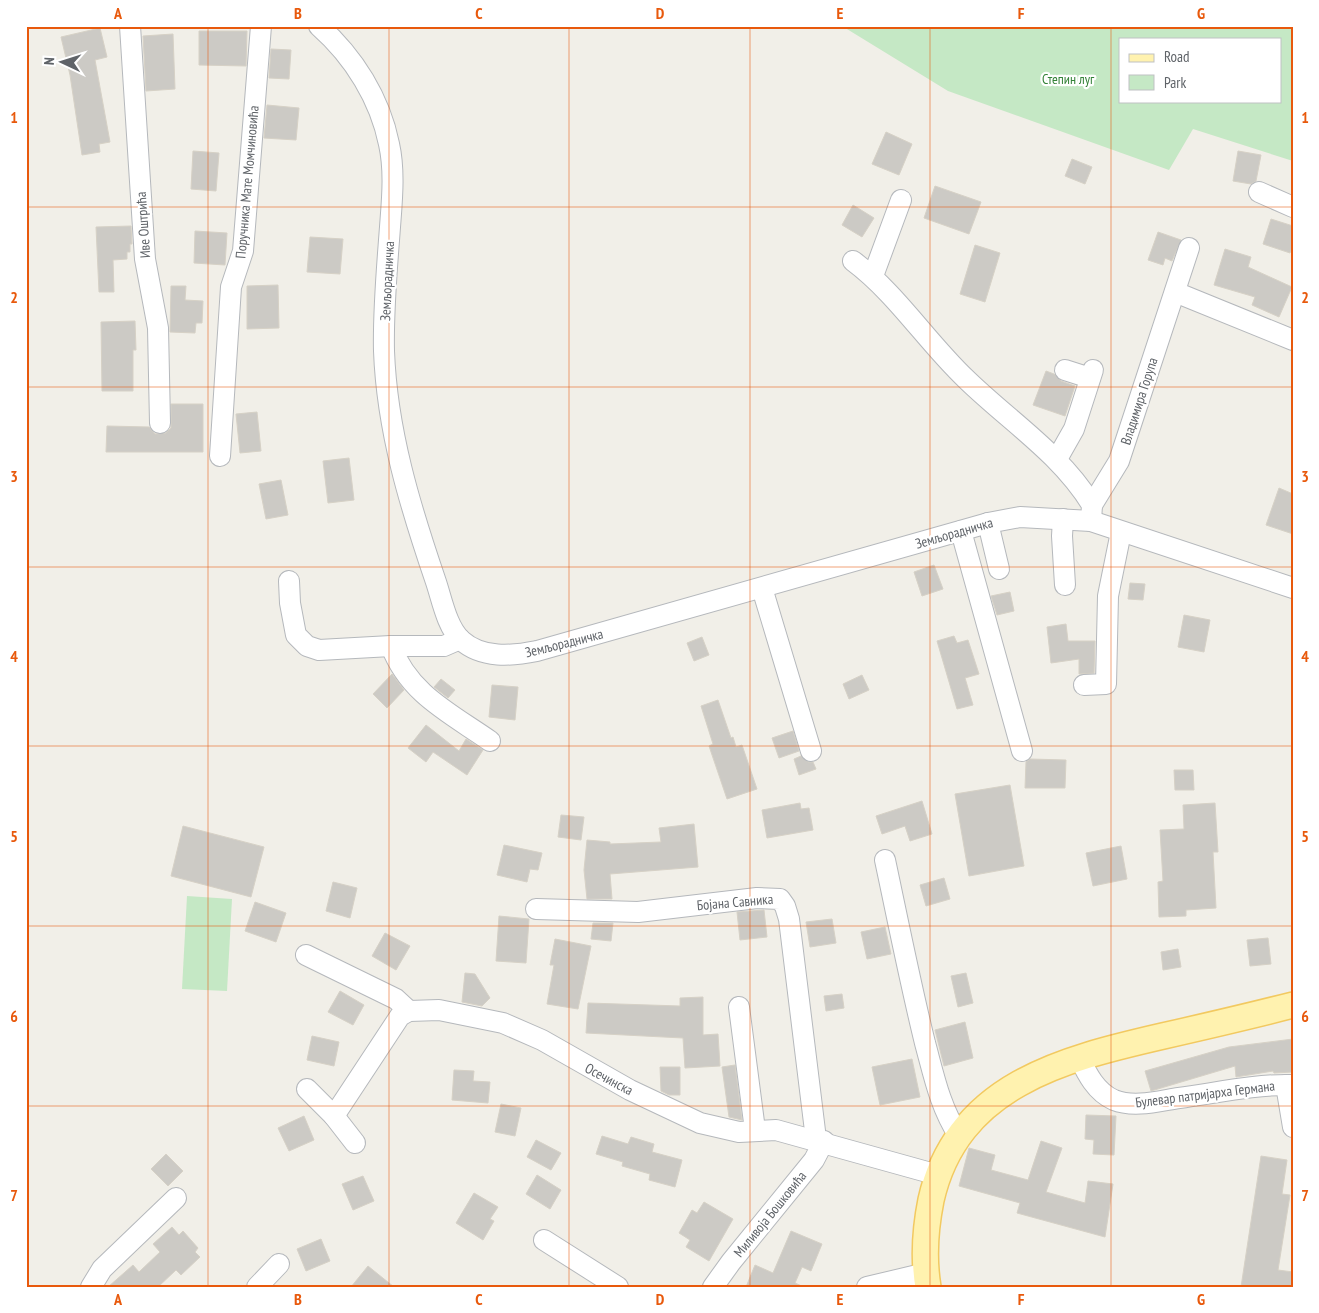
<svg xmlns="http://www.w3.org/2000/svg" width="1319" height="1313" font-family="'PT Sans Narrow',sans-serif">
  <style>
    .green { fill: #c5e8c5; fill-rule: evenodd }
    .building { fill: #cccac5; stroke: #d6d1c6 }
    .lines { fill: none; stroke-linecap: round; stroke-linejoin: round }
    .minor-casing { stroke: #b5b8bc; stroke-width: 22 }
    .major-casing { stroke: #f2c960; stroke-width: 28 }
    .minor { stroke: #fff; stroke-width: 20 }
    .major { stroke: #fff2af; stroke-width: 25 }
    .grid { fill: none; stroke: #e8590c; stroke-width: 1; stroke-opacity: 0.55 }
    .labels { text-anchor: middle; stroke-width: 4.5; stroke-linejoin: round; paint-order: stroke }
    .park-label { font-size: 14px; fill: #348238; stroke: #fff }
    .street-label { font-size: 14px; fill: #5f6368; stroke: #fff }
    .neatline { fill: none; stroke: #e8590c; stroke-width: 2 }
    .grid-label { font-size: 16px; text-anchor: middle; font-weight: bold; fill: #e8590c }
  </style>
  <rect width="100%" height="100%" fill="#f1efe8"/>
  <g class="green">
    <path d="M842,26H1293V161L1193,129L1169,170L948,91ZM1120,39H1280V101H1120Z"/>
    <path d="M187,896L232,899L227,991L182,989Z"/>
  </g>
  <g class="building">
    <path d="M100,28L107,57L95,60L110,142L99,144L100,152L82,155L70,75L61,37Z"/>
    <path d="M199,31H247L246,66L199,65Z"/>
    <path d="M173,34L175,89L146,91L143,36Z"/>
    <path d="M271,49L291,50L289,79L269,78Z"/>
    <path d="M267,105L299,108L296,140L264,138Z"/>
    <path d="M886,132L912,144L899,175L872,164Z"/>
    <path d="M193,151L219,153L216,191L191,189Z"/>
    <path d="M1238,151L1261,155L1256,181L1251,184L1233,181Z"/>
    <path d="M1072,159L1092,167L1085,184L1065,176Z"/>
    <path d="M935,186L981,202L969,234L924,218Z"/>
    <path d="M853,205L874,218L862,237L842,225Z"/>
    <path d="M1271,219L1293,226V245L1290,253L1263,244Z"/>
    <path d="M131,226L132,244H130V252H127V259L113,260L114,292H99L96,227Z"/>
    <path d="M195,231L227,233L225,265L194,263Z"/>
    <path d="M1158,232L1181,240L1172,261L1165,258L1163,265L1148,260Z"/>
    <path d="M310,237L343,239L340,274L307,272Z"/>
    <path d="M975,245L1000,253L985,302L960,294Z"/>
    <path d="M1225,249L1251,257L1248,267L1292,287L1279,317L1252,305L1255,297L1214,285Z"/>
    <path d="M278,285L279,328L247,329V286Z"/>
    <path d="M171,286H186L185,300L203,301L202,323H196L195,333L170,332Z"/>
    <path d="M135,321L136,350H133V391H102L101,322Z"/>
    <path d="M1046,371L1054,374L1061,381L1075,386L1065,416L1033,405Z"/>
    <path d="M171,404H203V452H106L107,426L149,427L155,434L166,433L171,428Z"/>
    <path d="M257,412L261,451L240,453L236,414Z"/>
    <path d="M349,458L354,500L328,503L323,461Z"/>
    <path d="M281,480L288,515L266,519L259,484Z"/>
    <path d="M1279,488L1293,494V534L1266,525Z"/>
    <path d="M934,565L943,589L922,596L914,572Z"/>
    <path d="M1130,583L1145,584L1143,600L1128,599Z"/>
    <path d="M1010,592L1014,611L997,615L991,596Z"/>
    <path d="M1184,615L1210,620L1204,652L1178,647Z"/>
    <path d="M1066,624L1068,641H1095L1094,673L1079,674V659L1051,663L1047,627Z"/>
    <path d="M954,636L957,643L968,640L979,674L965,678L973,705L957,709L937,641Z"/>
    <path d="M702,637L709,655L694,661L687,643Z"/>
    <path d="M392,674L404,690L387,708L373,694Z"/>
    <path d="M862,675L869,690L849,699L843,684Z"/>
    <path d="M441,679L455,690L448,698L434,687Z"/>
    <path d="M492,685L518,687L515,720L489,717Z"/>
    <path d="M718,700L731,738L733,737L736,747L742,745L757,789L727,799L709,746L713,744L701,706Z"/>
    <path d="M426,725L459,751L466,739L483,750L467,775L433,752L426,762L408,748Z"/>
    <path d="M793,731L799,751L779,758L772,738Z"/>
    <path d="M801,756L808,762H813L816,769L799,775L794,759Z"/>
    <path d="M1030,759L1066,760L1065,788H1025L1026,762Z"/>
    <path d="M1174,770H1193L1194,790H1175Z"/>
    <path d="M1010,785L1024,866L969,876L955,794Z"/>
    <path d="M922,801L932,834L910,841L905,826L882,834L876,816Z"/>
    <path d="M800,803L801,809L809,808L813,830L767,838L762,810Z"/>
    <path d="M1215,803L1218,852H1213L1216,908L1186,910V916L1159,917L1158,882L1163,881L1160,830L1184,829L1183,805Z"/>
    <path d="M561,815L584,817L581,840L558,837Z"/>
    <path d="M694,824L698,867L610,874L612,899H587L584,870L587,840L610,842V844L661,842L659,828Z"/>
    <path d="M183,826L264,847L251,897L171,876Z"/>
    <path d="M504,845L542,853L538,870L530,869L527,882L497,875Z"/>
    <path d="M1121,846L1127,879L1093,886L1086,853Z"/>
    <path d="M944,878L950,899L926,906L920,885Z"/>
    <path d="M333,882L357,888L350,918L326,911Z"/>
    <path d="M255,902L286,913L276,942L245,931Z"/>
    <path d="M764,910L767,937L740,940L737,912Z"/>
    <path d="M499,916L529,919L526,963L496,961Z"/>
    <path d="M832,919L836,943L810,947L806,922Z"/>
    <path d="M593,923H613L611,941L591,939Z"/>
    <path d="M885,927L891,954L867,959L861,932Z"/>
    <path d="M385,933L410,946L396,970L372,956Z"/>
    <path d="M1268,938L1271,964L1250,966L1247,940Z"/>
    <path d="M555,939L591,946L578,1009L547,1004L554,965H550Z"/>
    <path d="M1178,949L1181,967L1163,970L1161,952Z"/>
    <path d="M465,973L475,974L490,998L482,1006L462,1002Z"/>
    <path d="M966,973L973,1003L958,1007L951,976Z"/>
    <path d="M340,991L364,1005L353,1025L328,1012Z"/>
    <path d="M842,994L844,1008L826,1011L824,996Z"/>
    <path d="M703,997V1035L718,1034L720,1066L685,1068L683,1038L586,1033L588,1003L680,1006V998Z"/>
    <path d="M965,1022L973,1058L944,1066L935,1030Z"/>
    <path d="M312,1036L339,1042L334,1066L307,1060Z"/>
    <path d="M1293,1039V1072L1274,1073L1273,1071L1236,1077L1235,1066L1151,1091L1145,1071L1229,1047Z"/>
    <path d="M912,1059L920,1097L880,1105L872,1067Z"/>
    <path d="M735,1065L742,1120L729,1117L722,1067Z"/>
    <path d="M660,1067H680V1095H669L661,1091Z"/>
    <path d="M454,1070L474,1071L473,1081L490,1082L488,1103L452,1100Z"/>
    <path d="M501,1104L521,1108L515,1136L495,1132Z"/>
    <path d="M1086,1115L1116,1116L1114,1155L1093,1154L1094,1140L1085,1139Z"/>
    <path d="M304,1116L314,1140L289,1151L278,1128Z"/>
    <path d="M602,1136L628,1144L631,1137L654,1144L652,1152L682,1160L675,1187L649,1180L650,1174L622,1166L623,1162L596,1154Z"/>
    <path d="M536,1140L561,1153L551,1170L527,1157Z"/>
    <path d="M1041,1141L1062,1148L1046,1192L1085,1203L1088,1181L1113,1184L1105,1237L1017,1213L1020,1203L959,1186L969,1148L995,1155L991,1170L1028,1180Z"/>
    <path d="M166,1154L183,1171L168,1186L151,1169Z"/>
    <path d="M1261,1156L1287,1160L1282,1194L1290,1195L1278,1270L1293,1272V1287H1241Z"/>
    <path d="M537,1175L561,1190L550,1209L526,1194Z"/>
    <path d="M363,1176L374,1201L353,1210L342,1184Z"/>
    <path d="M474,1193L498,1207L490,1219L494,1221L483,1240L456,1223Z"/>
    <path d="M704,1202L733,1219L709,1261L686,1247L690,1240L679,1233L692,1210L697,1213Z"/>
    <path d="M172,1227L179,1235L183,1231L198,1248L195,1252L200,1257L181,1275L176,1270L158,1287H108L133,1265L139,1272L160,1252L153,1244Z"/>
    <path d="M791,1231L822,1244L811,1271L802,1267L795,1283L804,1287H746L755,1265L773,1273Z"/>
    <path d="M321,1239L330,1261L306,1271L297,1249Z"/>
    <path d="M368,1266L394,1287H351Z"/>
  </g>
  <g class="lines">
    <defs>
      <g id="minor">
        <path d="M130,26L145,259L158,328L160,423"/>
        <path d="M319,26C354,57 380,99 389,144C395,171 392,200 390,227C387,268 383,310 384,351C387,431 410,506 436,582C442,600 447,627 461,640C482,659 512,656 537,651L988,523L1020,517L1091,521L1293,588"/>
        <path d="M1259,192L1293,207"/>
        <path d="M853,261C897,294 926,341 966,379C1009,421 1060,453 1092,505L1091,521"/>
        <path d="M873,276L901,200"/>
        <path d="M1175,292L1293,340"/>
        <path d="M1065,370L1090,378"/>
        <path d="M220,456L231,287L243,251L261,26"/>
        <path d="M1057,459L1074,429L1093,370"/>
        <path d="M1092,505L1119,461L1189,248"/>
        <path d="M1063,519L1062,536L1065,585"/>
        <path d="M988,523L999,569"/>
        <path d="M961,531L1022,751"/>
        <path d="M289,581L290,603L296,635L307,646L319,650L391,646H444L460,639"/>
        <path d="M762,588L811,751"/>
        <path d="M391,646C409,694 450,713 490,741"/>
        <path d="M1084,685L1106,684L1108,596L1121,532"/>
        <path d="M885,860C898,921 910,982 925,1043C934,1076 940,1107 959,1136"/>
        <path d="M536,909L638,912L757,898L780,899L785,906L789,919L816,1139"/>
        <path d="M306,955L396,999L409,1011"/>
        <path d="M739,1007L755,1130"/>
        <path d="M1079,1057C1087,1074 1096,1092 1114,1100C1134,1108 1159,1101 1179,1098C1216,1093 1255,1084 1293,1085"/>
        <path d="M1286,1085L1293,1127"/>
        <path d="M307,1089L334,1116L355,1143"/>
        <path d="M334,1116L400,1016L409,1011L439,1010L503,1023L542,1040L630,1090L700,1123L739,1132L776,1130L938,1175"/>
        <path d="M544,1240L618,1287"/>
        <path d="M91,1287L102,1269L176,1198"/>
        <path d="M257,1287L279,1264"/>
        <path d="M713,1287L731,1262L814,1160L824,1141"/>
        <path d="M867,1287L926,1273"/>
      </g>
      <path id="major" d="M928,1287C923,1257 925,1230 931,1200C957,1085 1063,1059 1163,1036C1207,1026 1250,1016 1293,1005"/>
    </defs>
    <use href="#minor" class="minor-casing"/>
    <use href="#major" class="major-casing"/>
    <use href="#minor" class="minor"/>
    <use href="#major" class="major"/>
  </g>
  <path class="grid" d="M208,26V1287M389,26V1287M569,26V1287M750,26V1287M930,26V1287M1111,26V1287M26,207H1293M26,387H1293M26,567H1293M26,746H1293M26,926H1293M26,1106H1293"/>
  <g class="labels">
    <g class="park-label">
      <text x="1068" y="84">Степин луг</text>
    </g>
    <g class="street-label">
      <text transform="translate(247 182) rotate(-85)" y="5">Поручника Мате Момчиновића</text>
      <text transform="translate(143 225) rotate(-94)" y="5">Иве Оштрића</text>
      <text transform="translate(387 281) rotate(-87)" y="5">Земљорадничка</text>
      <text transform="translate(1139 401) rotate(-72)" y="5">Владимира Горупа</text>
      <text transform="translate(954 533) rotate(-16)" y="5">Земљорадничка</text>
      <text transform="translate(564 643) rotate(-14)" y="5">Земљорадничка</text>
      <text transform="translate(735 902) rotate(-5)" y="5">Бојана Савника</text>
      <text transform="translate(609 1079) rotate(28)" y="5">Осечинска</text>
      <text transform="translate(1205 1094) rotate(-7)" y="5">Булевар патријарха Германа</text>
      <text transform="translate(770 1214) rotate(-51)" y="5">Миливоја Бошковића</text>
    </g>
  </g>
  <rect width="1319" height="1313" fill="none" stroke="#ffffff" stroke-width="55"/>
  <rect x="1119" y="38" width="162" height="65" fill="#ffffff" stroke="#bfc1c3"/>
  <rect x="1129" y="54" width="25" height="8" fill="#fff2af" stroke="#bfc1c3"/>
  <text x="1164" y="62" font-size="15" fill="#5f6368">Road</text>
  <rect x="1129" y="75" width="25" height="15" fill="#c5e8c5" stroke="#bfc1c3"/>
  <text x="1164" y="88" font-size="15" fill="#5f6368">Park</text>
  <g transform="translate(62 62) rotate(274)" stroke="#ffffff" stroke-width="4" paint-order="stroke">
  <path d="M0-4L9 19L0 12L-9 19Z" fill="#5f6368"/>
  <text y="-8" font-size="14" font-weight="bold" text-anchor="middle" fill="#5f6368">N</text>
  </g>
  <rect x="28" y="28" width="1264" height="1258" class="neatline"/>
  <g class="grid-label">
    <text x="118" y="19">A</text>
    <text x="298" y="19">B</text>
    <text x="479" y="19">C</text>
    <text x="660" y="19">D</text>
    <text x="840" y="19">E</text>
    <text x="1021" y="19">F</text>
    <text x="1201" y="19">G</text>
    <text x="14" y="123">1</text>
    <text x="1305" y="123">1</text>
    <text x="14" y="303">2</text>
    <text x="1305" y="303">2</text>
    <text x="14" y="482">3</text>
    <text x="1305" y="482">3</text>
    <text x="14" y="662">4</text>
    <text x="1305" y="662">4</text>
    <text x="14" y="842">5</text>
    <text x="1305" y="842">5</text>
    <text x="14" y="1022">6</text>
    <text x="1305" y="1022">6</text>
    <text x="14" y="1201">7</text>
    <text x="1305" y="1201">7</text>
    <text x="118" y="1305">A</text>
    <text x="298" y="1305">B</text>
    <text x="479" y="1305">C</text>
    <text x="660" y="1305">D</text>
    <text x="840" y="1305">E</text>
    <text x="1021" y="1305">F</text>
    <text x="1201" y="1305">G</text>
  </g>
</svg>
